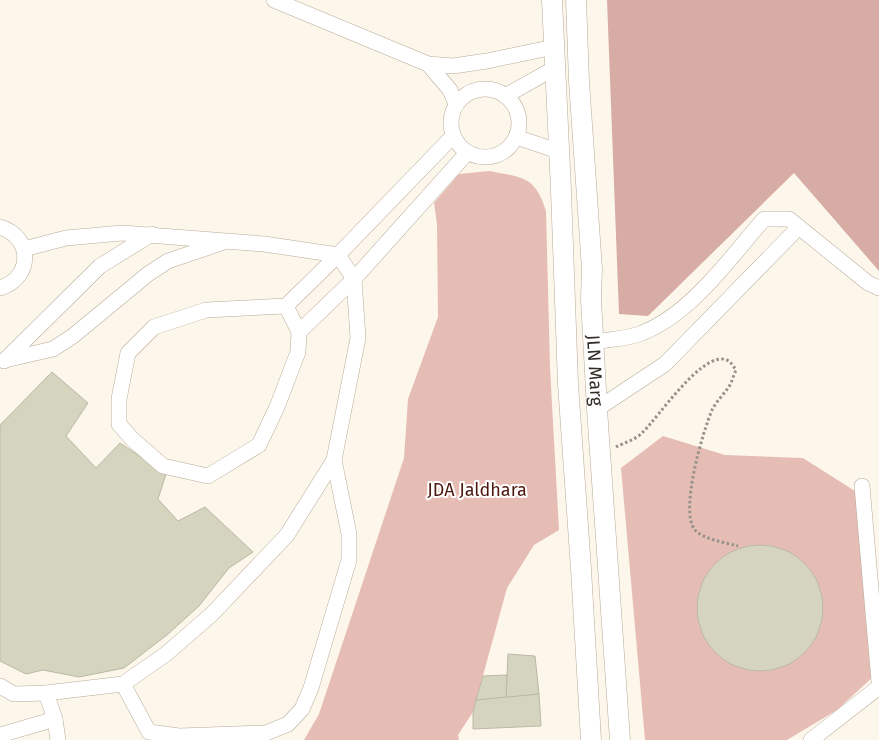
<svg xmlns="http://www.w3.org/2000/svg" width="879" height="740" font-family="'Fira Sans',sans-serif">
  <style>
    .green { fill: #e6bdb5 }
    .forest { fill: #d6aca4 }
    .building { fill: #d5d4bf; stroke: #bab9a5 }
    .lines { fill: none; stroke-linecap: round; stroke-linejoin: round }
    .minor-casing { stroke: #b6ab9a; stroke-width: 16 }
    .major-casing { stroke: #b6ab9a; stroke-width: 21 }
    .path { stroke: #979289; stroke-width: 3; stroke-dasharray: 2.5 2.5; stroke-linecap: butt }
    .minor { stroke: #fff; stroke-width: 15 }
    .major { stroke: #fff; stroke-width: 20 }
    .labels { text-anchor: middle; stroke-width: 4; stroke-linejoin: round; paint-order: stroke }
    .street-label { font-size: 18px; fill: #322e27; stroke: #fff }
    .park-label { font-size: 18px; fill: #4b170f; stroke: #fff }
  </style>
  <rect width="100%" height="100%" fill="#fdf6eb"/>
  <g class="green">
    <path d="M490,171C523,178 535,176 546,211L550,368L559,530L534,545L507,588L473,712L458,735L459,740H304L319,714L404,458L408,399L438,317L437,224L434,203L459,174Z"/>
    <path d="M663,436L725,455L803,458L858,493L874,676L837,710L787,740H645L621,468Z"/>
  </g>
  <path class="forest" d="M607,0H879V271L794,173L648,316L619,314Z"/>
  <g class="building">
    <path d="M52,372L88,403L66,436L96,468L120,443L166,474L158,499L178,521L205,507L253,552L229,568L199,606L167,635L124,668L79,677L43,670L26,674L0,661V425Z"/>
    <circle cx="760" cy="608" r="63"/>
    <path d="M508,654L535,656L539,694L506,698Z"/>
    <path d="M507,675L506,698L476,700L483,676Z"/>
    <path d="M539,694L541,726L473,729V712L476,700Z"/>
  </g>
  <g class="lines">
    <defs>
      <g id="minor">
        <path d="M274,0L428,64L453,66L487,61L554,47"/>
        <path d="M428,64L450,90L456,104"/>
        <circle cx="485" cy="123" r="34"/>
        <path d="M505,96L555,68"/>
        <path d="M516,137L558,151"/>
        <path d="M0,227C33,237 33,278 0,288"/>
        <path d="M286,306L299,332L298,352L277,407L259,445L208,476L163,466L132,439L119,424V399L128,353L154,327L206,310L286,306L338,255L453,136"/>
        <path d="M299,332L354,279L467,153"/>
        <path d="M594,342C609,339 628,339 642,333C691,314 730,258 764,219H789L868,283L879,288"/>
        <path d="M5,360L53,349L73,336L148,274L168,261L224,242"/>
        <path d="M4,361L100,266L152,234"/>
        <path d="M597,409L665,364L799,227"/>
        <path d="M862,486L879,681"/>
        <path d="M123,684L149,732L179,736L266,733L288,724L302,709L311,688L349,560V534L334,460"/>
        <path d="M0,686L14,694L46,693L123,684L166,654L212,614L287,535L334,460L358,338L354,279L338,255L264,244L122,233L66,238L24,249"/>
        <path d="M46,693L55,719L58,740"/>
        <path d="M0,735L55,719"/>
        <path d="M811,740L879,687"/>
      </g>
      <g id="major">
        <path d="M552,0L561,190L568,384L581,569L591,740"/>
        <path id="s1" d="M576,0L579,81L592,269L591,299L597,409L620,740"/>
      </g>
    </defs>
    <use href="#minor" class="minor-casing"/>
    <use href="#major" class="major-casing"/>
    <path class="path" d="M616,447C624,443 637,439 643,432C659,416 698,358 722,359C729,359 732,364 736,370C733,376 732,383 728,388C723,395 716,402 712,410C703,431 679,512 695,530C705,540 724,542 738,546"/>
    <use href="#minor" class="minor"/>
    <use href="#major" class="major"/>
  </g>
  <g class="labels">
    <g class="street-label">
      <text dy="6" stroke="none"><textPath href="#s1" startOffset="371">JLN Marg</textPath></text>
    </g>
    <g class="park-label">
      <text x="477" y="496">JDA Jaldhara</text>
    </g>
  </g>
</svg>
